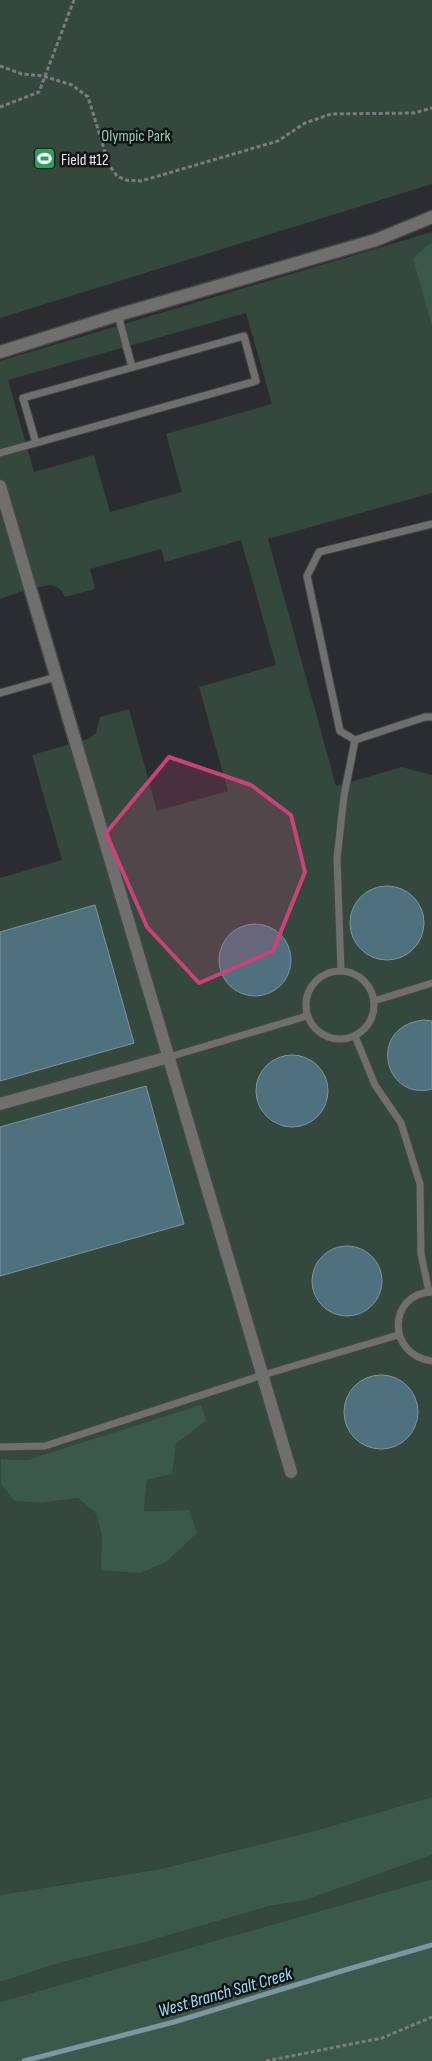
<svg xmlns="http://www.w3.org/2000/svg" width="432" height="2061" font-family="'Sofia Sans Condensed',sans-serif">
  <style>
    .green { fill: #34483e; fill-rule: evenodd }
    .forest { fill: #3b594a }
    .water { fill: #4f717d; stroke: #7e969f }
    .lines { fill: none; stroke-linecap: round; stroke-linejoin: round }
    .stream { stroke: #7e969f; stroke-width: 5 }
    .service-casing { stroke: #45474a; stroke-width: 9 }
    .minor-casing { stroke: #45474a; stroke-width: 15 }
    .path { stroke: #7b7c7f; stroke-width: 3; stroke-dasharray: 4 2.5; stroke-linecap: butt }
    .service { stroke: #6f6f6d; stroke-width: 7 }
    .minor { stroke: #6f6f6d; stroke-width: 12 }
    .marked { fill: #ca4278; fill-opacity: 0.2; stroke: #ca4278; stroke-width: 4; stroke-linejoin: round }
    .labels { text-anchor: middle; stroke-width: 5; stroke-linejoin: round; paint-order: stroke }
    .park-label { font-size: 16px; fill: #95cfb3; stroke: #141416 }
    .poi-label { font-size: 16px; fill: #eaebed; stroke: #141416; text-anchor: start }
    .water-label { font-size: 18px; font-style: italic; fill: #9ddef5; stroke: #141416 }
  </style>
  <rect width="100%" height="100%" fill="#2a2c2f"/>
  <g class="green">
    <path d="M0,0H432V184L0,318Z"/>
    <path d="M432,232V242L414,258L432,327V493L268,539L336,786L402,767L432,775V1021L424,1020L426,1090L432,1089V1797L314,1831L160,1869L0,1895V1276L184,1224L145,1086L0,1127V1081L134,1043L95,906L0,932V878L62,860L32,755L88,739L96,733L100,717L129,709L157,811L228,791L199,687L276,665L241,540L165,562L161,549L90,569L95,589L65,597C62,592 60,588 54,586C43,583 12,595 0,599V361ZM246,313L272,404L166,434L182,492L110,512L94,455L34,472L8,380ZM361,898L422,913C425,931 423,934 410,947C406,950 403,955 399,957C394,961 385,960 380,959C348,953 345,921 361,898ZM220,971L271,993C246,1000 231,994 220,971ZM312,1061L321,1070L327,1081L279,1126L269,1120L261,1112ZM313,1291L374,1303L366,1310L356,1315L325,1309L317,1301ZM394,1377C430,1397 424,1438 385,1449L344,1411L346,1400L352,1390ZM206,1421L176,1444L171,1474L147,1480L144,1511L189,1510L102,1536L96,1514L78,1498L42,1503L14,1501L1,1484V1459L27,1460L57,1451Z"/>
    <path d="M432,1855V1879L0,2002V1982L3,1981L59,1963L138,1944L270,1906L306,1900Z"/>
  </g>
  <g class="forest">
    <path d="M432,242V327L413,258Z"/>
    <path d="M201,1405L206,1421L176,1444L172,1474L147,1480L144,1511L189,1510L197,1533L166,1562L140,1573L101,1570L102,1536L96,1514L78,1498L42,1503L14,1501L1,1484V1459L27,1460Z"/>
    <path d="M432,1797V1855L306,1900L270,1906L138,1944L59,1963L0,1982V1895L160,1869L314,1831Z"/>
    <path d="M432,1879V2061H0V2002Z"/>
  </g>
  <g class="water">
    <circle cx="387" cy="923" r="37"/>
    <path d="M95,905L134,1043L0,1081V932Z"/>
    <circle cx="255" cy="960" r="36"/>
    <path d="M424,1020L432,1021V1089C384,1102 366,1026 424,1020Z"/>
    <circle cx="292" cy="1091" r="36"/>
    <path d="M146,1086L184,1224L0,1276V1127Z"/>
    <circle cx="347" cy="1281" r="35"/>
    <circle cx="381" cy="1412" r="37"/>
  </g>
  <g class="lines">
    <path class="stream" d="M24,2061L174,2022L345,1970L432,1945"/>
    <defs>
      <g id="service">
        <path d="M118,315L132,367"/>
        <path d="M0,453L36,443L256,381L244,336L23,398L36,443"/>
        <path d="M0,693L56,677"/>
        <path d="M355,740L340,731L307,576L319,552L432,524"/>
        <circle cx="340" cy="1005" r="34"/>
        <path d="M341,971L337,858L344,796L355,740L425,717H432"/>
        <path d="M374,1001L432,983"/>
        <path d="M355,1036L375,1085L401,1123L420,1184L421,1254L429,1292"/>
        <path d="M169,1057L307,1016"/>
        <path d="M432,1292C388,1293 386,1355 432,1361"/>
        <path d="M0,1447L45,1446L263,1375L398,1335"/>
      </g>
      <g id="minor">
        <path d="M0,352L118,315L376,240L432,217"/>
        <path d="M0,486L291,1472"/>
        <path d="M0,1104L169,1057"/>
      </g>
    </defs>
    <use href="#service" class="service-casing"/>
    <use href="#minor" class="minor-casing"/>
    <g class="path">
      <path d="M0,66L22,74L43,76L72,85L88,97L109,165L117,176L126,180L141,181L278,141L305,123L331,114L414,113L432,108"/>
      <path d="M0,107L39,92L74,0"/>
      <path d="M266,2061L382,2038L432,2017"/>
    </g>
    <use href="#service" class="service"/>
    <use href="#minor" class="minor"/>
  </g>
  <path class="marked" d="M169,757L251,785L291,815L305,872L273,951L199,983L147,927L106,833Z"/>
  <defs>
    <symbol id="stadium-square" viewBox="-11 -11 22 22"><rect x="-9" y="-9" width="18" height="18" rx="4" fill="#2e9e5b" stroke="#141416"/><path d="M0-5a6.5 5 0 1 0 0 10a6.5 5 0 1 0 0-10ZM-3.5-1.8h7v3.6h-7Z" fill="#fff"/></symbol>
  </defs>
  <g fill-rule="evenodd">
    <use href="#stadium-square" x="32" y="146" width="25" height="25"/>
  </g>
  <g class="labels">
    <g class="park-label">
      <text x="136" y="141">Olympic Park</text>
    </g>
    <g class="poi-label">
      <text x="61" y="165">Field #12</text>
    </g>
    <g class="water-label">
      <text transform="translate(225 1992) rotate(-16)" y="6">West Branch Salt Creek</text>
    </g>
  </g>
</svg>
